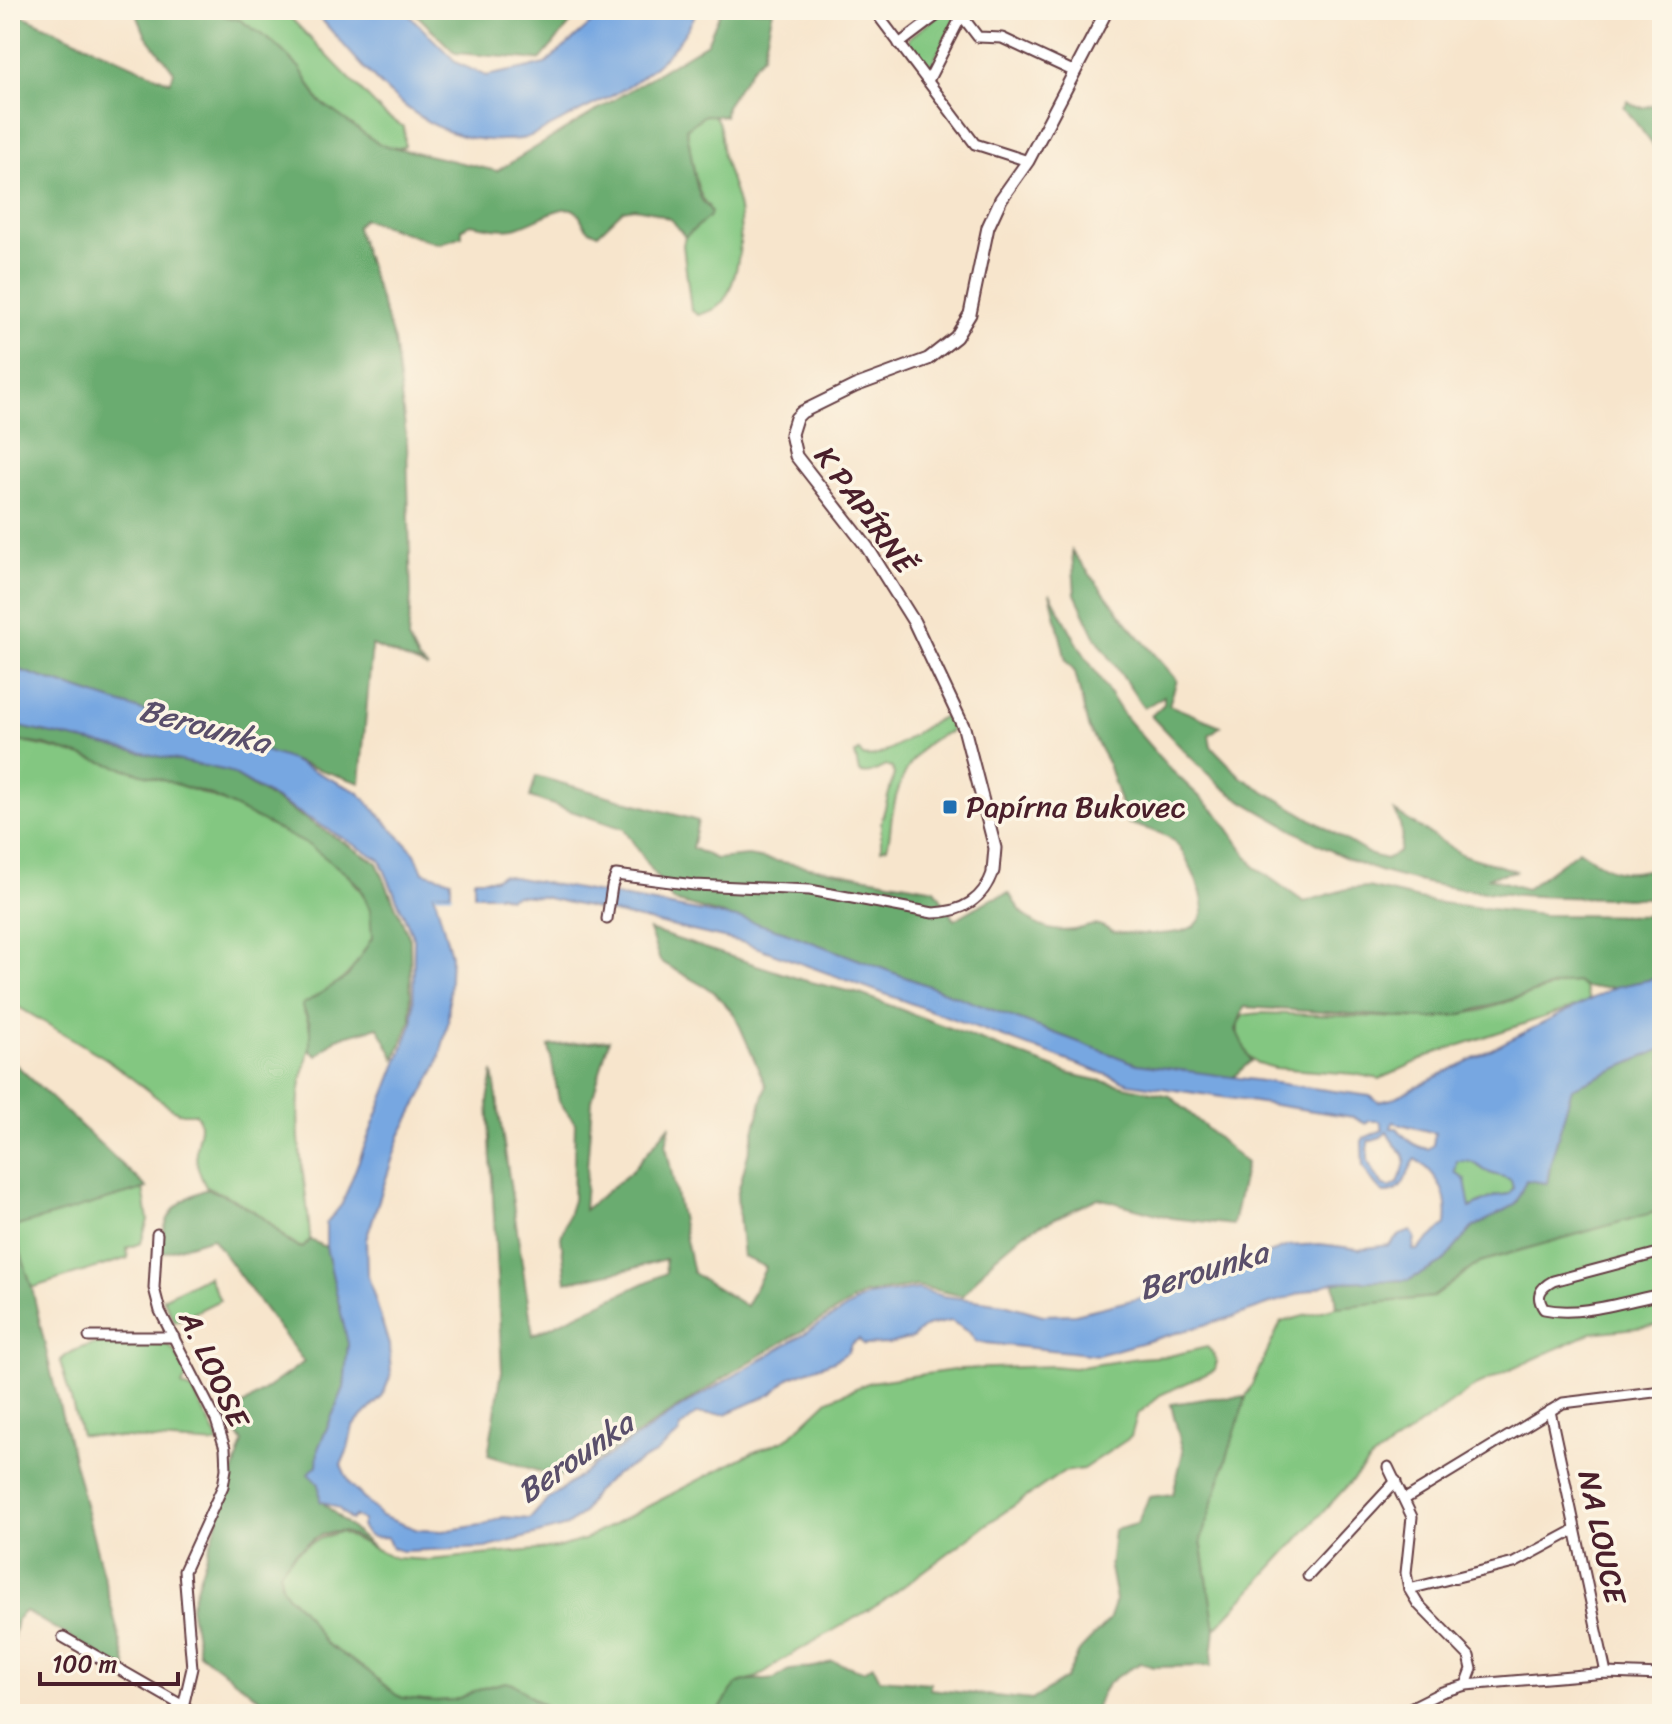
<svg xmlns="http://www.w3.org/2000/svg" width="1672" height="1724" font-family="Sriracha,sans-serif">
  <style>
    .green { fill: #83c781; stroke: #667356; stroke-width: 2 }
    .forest { fill: #6aac6f; stroke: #5a664d; stroke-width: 2 }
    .water { fill: #77a7e1; stroke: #606386; stroke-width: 2; fill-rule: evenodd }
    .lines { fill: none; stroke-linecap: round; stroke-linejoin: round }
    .stream { stroke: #77a7e1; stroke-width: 3 }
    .minor-casing { stroke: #643d43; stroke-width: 13 }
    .tertiary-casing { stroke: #643d43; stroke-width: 15 }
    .minor { stroke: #fff; stroke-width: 9 }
    .tertiary { stroke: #fff; stroke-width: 11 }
    .poi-dot { fill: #1f6fb2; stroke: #fcf5e5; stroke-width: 3 }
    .labels { text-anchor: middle; stroke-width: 7; stroke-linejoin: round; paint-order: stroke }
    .street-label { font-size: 30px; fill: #4a1f2b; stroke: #fcf5e5 }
    .poi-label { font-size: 30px; fill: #4a1f2b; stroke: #fcf5e5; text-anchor: start }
    .water-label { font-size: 32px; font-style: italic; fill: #5a4f6b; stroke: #fcf5e5 }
  </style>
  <rect width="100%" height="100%" fill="#fcf5e5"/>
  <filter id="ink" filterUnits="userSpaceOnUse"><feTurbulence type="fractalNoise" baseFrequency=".0125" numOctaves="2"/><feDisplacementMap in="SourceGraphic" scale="16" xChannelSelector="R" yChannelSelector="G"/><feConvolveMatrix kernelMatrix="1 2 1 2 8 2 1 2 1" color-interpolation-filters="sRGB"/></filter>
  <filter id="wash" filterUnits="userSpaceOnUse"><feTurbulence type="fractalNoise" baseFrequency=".006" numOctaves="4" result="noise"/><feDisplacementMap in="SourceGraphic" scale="32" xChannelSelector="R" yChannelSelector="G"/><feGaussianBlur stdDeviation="1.8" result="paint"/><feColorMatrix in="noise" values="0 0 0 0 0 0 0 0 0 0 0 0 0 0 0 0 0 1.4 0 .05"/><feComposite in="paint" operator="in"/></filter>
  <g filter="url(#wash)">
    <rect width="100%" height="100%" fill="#f7e5cc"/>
    <g class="green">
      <path d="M213,10H283L385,115L404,127L405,146L396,149L379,144L341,118L319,101L300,68L275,44L240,20L224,16Z"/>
      <path d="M946,10H960L931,66H922L908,50L909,38Z"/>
      <path d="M705,115H714C723,126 720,142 723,156C728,174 736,192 739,209C743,236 739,277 724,300C718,309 708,312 698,315L691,310L683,245L685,237L709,207C694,195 692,150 686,129Z"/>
      <path d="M948,715L953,720L950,732C916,742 899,778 893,810C890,823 891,835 887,847L881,849V823L894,774L892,768L886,766C877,769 869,777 859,772L855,754L859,751L863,756C882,763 925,722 948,715Z"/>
      <path d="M10,740C88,752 380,829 373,931C371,961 325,994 304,1012C320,1041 301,1066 299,1097C295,1149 308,1189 310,1240L303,1248C288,1244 279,1231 268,1221C249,1207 228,1195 206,1187C200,1176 195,1163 196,1150C197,1136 205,1124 195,1113H179L168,1106L105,1058L10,1002Z"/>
      <path d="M1577,982L1583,984L1590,1002L1436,1053L1380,1079L1354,1074L1275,1068L1257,1063L1245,1053L1238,1037V1023L1244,1015L1260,1013L1429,1019L1480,1011L1565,983Z"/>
      <path d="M1457,1161C1479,1160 1476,1167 1490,1173C1497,1176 1504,1176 1511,1180L1513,1188L1509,1194L1495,1196L1469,1208L1465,1180L1455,1172Z"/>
      <path d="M143,1188L148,1220L141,1243L127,1248L128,1258L31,1288L14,1231L17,1226Z"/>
      <path d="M1662,1210V1325L1591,1333L1477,1385L1371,1460L1215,1629L1201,1540L1246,1397L1281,1322L1337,1307L1433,1297L1480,1262Z"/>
      <path d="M208,1276L220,1300L175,1322L163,1298Z"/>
      <path d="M118,1341L168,1345L176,1353L187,1376L182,1386L193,1391L218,1439L217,1444L81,1435L60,1361C76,1345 96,1344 118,1341Z"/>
      <path d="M1207,1347C1214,1353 1218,1360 1215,1370L1160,1395L1137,1415L1131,1437L1083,1469L1063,1472L990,1522L881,1603L782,1660L758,1677L741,1682L728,1694L726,1704L716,1714H662L646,1707L616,1714H559L506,1682L486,1687L454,1700L434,1701L403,1698L396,1695L368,1671L325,1643L301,1608L287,1595L281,1585L280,1572C296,1548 314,1539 340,1532L395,1558L429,1560L557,1548L583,1540L749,1454L787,1439L828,1400L870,1382L961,1369L1053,1366L1074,1368L1138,1358L1169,1356Z"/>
    </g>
    <g class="forest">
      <path d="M10,10L170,82L174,72L145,34L135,10H213L224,16L240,20L275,44L300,68L319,101L379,144L497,171L707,43L721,10H773L763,55L753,66L726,106L725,116L705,115L686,129C692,151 692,175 700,196C702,202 707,205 711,212L710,216L685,237L672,220L651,211L634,208L623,210L598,234C594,232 590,231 587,228C580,222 582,213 572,209C559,205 530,225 514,228C499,230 485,227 470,224L462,229V236L439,244L363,219L356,227L394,341L407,443L411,595L408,639L418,660L428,668L372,645L360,783L10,667V62L22,30L10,23Z"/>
      <path d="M412,10H582L540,60L455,53Z"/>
      <path d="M1662,99V157L1624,107L1628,101C1639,112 1650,107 1662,99Z"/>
      <path d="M1072,551L1129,625L1177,680L1169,705L1221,726L1209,735L1211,746L1241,777L1371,855L1386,859L1399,852C1404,837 1402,825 1395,812L1463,855L1517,871L1487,877L1526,889L1579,850C1615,875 1619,876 1662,867V898C1568,898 1470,899 1379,871C1346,860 1316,844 1286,826C1266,814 1243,803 1224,788C1198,767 1174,740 1151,716L1164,704V696L1144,708L1095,636L1075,594Z"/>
      <path d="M1050,593L1080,648L1125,717L1167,766L1219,815L1255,867L1304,902L1347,889L1368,887L1432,902L1543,915L1662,916V977L1615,987L1585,988L1577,982L1565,983L1459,1015L1429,1019L1244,1007L1236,1030L1251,1061L1232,1078L1137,1064L785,932L673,901L624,829L530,797L536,776L698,821L692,848L716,859L748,856L935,889L954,920L991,899L1009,893C1023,919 1041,934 1073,930C1081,929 1089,925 1097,925C1103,925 1108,930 1114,932C1124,934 1135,933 1145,934C1190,935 1218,928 1195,877C1175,833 1173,837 1127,823L1107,761L1088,727L1075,672L1066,661Z"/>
      <path d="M10,725L228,771L377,863L410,939L411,1021L395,1059L378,1027L337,1038L317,1056L310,1051V1024L302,1005L348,976L372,938L370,910L360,887L349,876L310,846L209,794L45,745L10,740Z"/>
      <path d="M649,930L803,980L860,994L1070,1074L1170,1096L1246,1163L1233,1225L1172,1218L1098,1198L1024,1233L991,1261L963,1296L917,1286L865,1294L741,1367L591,1464L557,1477L488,1455L502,1371L488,1101L493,1072L533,1335L666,1273L665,1259L631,1269L566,1282L561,1237L573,1200L575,1123L559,1101L549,1046L609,1040L592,1100L584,1210L631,1172L670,1125L666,1146L693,1273L746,1306L766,1267L743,1257L737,1196L766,1086L735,1015L714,992L660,961Z"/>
      <path d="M1662,1049V1210L1480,1262L1433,1297L1337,1307L1334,1282L1409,1280L1442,1263L1472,1228L1515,1205L1526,1180L1547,1183L1551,1161L1572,1088Z"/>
      <path d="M10,1059L147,1188L17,1226L14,1231L32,1288L53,1381L128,1671L25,1611L17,1619L10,1654Z"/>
      <path d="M207,1189C228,1195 250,1208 268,1222C279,1230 288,1247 303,1248L310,1240L326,1247L348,1343L344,1388L318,1449L321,1501L376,1550C366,1545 353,1533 342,1532C317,1530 293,1552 280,1572L281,1585L287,1595L301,1608L325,1643L368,1671L396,1695L403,1698L434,1701L454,1700L486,1687L506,1682L514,1684L544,1707L562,1714H280L199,1653L190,1607L243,1442L225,1418L304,1362L212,1238L162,1253C161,1218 174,1201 207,1189Z"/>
      <path d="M1246,1397L1201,1540L1215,1629L1211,1666L1153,1667L1141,1663C1112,1678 1103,1681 1094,1714H716C726,1704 726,1693 737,1685C749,1676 761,1682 774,1679C780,1677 784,1671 790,1670C805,1667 817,1669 832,1661L863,1671L873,1665L880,1679L930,1683V1689L1032,1700L1066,1678L1080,1650L1109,1620L1116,1600L1110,1568L1114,1530L1137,1524L1149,1497L1173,1494L1183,1452L1171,1404L1211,1398Z"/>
    </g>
    <g class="water">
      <path d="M313,10H404L457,63L486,76L545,64L593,22L615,10H697C680,53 633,88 591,106C571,115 545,132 525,138C518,140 509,140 501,140C418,145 363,65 313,10Z"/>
      <path d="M10,667L289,759L358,792L415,853L423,872L451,880V892L434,893L451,955L448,1023L438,1064L400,1136L366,1240L367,1273L389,1345L391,1375L382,1397L353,1426L348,1449L341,1465L350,1484L381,1516L418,1530L443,1531L487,1524L503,1517L530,1519L546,1501L595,1465L685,1405L867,1296L918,1289L943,1296L1004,1304L1043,1315L1075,1314L1165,1292L1288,1246L1320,1244L1359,1249L1389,1245L1400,1235L1411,1231L1415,1237L1413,1250H1417L1446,1224C1449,1196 1440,1176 1416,1159C1404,1172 1408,1193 1384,1193C1374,1187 1370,1176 1363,1167L1362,1141L1364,1138L1383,1130L1380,1121H1369L1366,1124L1353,1117L1129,1083L745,943L543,897L516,895L508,898L500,895H474V879H494L502,875L747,920L785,932L1137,1064L1370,1096L1379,1102L1392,1099L1615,987L1662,977V1049L1572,1088L1551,1161L1547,1183L1526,1180L1515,1205L1472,1228L1442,1263L1409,1280L1334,1282L1233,1317L1098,1355L976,1342L969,1332L951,1321L926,1326L912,1338L889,1344L864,1345L859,1339L851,1344L848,1352L834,1361L790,1377L772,1394L726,1414H696L680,1428L679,1434L655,1454L614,1475L595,1492L583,1513L567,1526L486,1548L402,1551L392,1548L387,1537C374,1537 369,1541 361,1526L363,1521L355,1516L351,1520L338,1508L320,1501L319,1484L308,1474L317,1465L318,1449L344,1388L348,1344L326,1247V1224L342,1204L413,1022L414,939L380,860L228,771L10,725ZM1393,1122L1435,1133L1433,1145L1428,1149C1413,1146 1406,1139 1397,1128H1391ZM1387,1132C1400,1160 1414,1145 1398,1183L1390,1188L1383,1186L1368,1162V1141L1381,1137ZM1457,1161C1480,1160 1476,1168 1490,1173C1498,1176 1504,1176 1511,1180L1513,1188L1509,1194L1495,1196L1470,1208L1465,1180L1455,1172Z"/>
    </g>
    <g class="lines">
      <path class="stream" d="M435,889L436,894H451"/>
    </g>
  </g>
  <g filter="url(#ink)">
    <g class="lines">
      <defs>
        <g id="minor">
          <path d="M874,10L975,144L1028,161"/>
          <path d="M962,16L978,37L1002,38L1075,72"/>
          <path d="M899,44L944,10"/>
          <path d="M928,81L963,13"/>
          <path d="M607,919L612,886L616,875L694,885L810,890L933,913C963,912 983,900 993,871"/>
          <path d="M157,1234L154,1288L160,1311L216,1420L225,1448L226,1469L223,1486L184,1571L192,1668L183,1707"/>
          <path d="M1662,1252L1553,1281C1540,1288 1535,1296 1544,1309C1581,1317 1625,1301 1662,1294"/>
          <path d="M89,1337H174"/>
          <path d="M1550,1411L1606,1673"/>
          <path d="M1388,1467L1412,1517L1406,1573L1409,1589L1418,1604L1469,1656L1472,1669L1466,1685"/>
          <path d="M1405,1499L1563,1403L1662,1391"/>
          <path d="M1308,1576L1396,1481"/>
          <path d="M1409,1589L1514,1563L1575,1530"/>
          <path d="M63,1637L197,1714"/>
          <path d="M1398,1714L1442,1692L1466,1685L1606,1673L1662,1675"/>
        </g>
        <path id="tertiary" d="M993,871L995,848L964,728L914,622L867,547L796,456L791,434L796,418L802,412L855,386L928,359L956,337L970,314L988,227L1001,199L1028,161L1107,10"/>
      </defs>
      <use href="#minor" class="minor-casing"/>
      <use href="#tertiary" class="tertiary-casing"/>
      <use href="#minor" class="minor"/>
      <use href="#tertiary" class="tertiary"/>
    </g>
  </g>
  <rect class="poi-dot" x="942" y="799" width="16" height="16" rx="4"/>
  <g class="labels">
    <g class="street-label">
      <text transform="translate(865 510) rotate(54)" y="10">K PAPÍRNĚ</text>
      <text transform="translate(214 1369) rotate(65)" y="10">A. LOOSE</text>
      <text transform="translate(1602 1537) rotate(78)" y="10">NA LOUCE</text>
    </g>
    <g class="poi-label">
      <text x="966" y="817">Papírna Bukovec</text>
    </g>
    <g class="water-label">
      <text transform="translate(205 726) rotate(15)" y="11">Berounka</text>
      <text transform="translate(1203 1270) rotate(-17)" y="11">Berounka</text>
      <text transform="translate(575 1457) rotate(-35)" y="11">Berounka</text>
    </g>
  </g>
  <rect width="1672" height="1724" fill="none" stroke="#fcf5e5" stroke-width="40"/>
  <path d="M40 1672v12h138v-12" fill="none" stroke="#4a1f2b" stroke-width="4"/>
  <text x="52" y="1672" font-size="24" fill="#4a1f2b" stroke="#fcf5e5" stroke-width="6" paint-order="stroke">100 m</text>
</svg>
